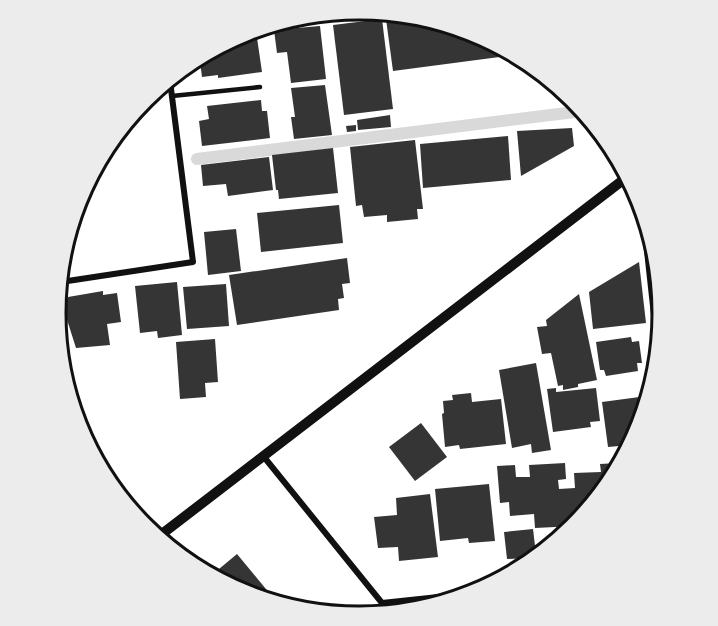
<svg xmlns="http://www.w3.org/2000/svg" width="718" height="626" font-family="'Golos Text',sans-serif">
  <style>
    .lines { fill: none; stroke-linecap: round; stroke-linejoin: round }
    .stream { stroke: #d9d9d9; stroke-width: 12 }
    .building { fill: #353535 }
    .service { stroke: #111; stroke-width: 4.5 }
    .minor { stroke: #111; stroke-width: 6 }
    .tertiary { stroke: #111; stroke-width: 10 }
    .rim { fill: none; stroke: #111; stroke-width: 3 }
  </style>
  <rect width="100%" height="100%" fill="#fff"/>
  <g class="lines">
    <path class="stream" d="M197,159L583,111"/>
  </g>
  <g class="building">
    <path d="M400,17L476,32L506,53L507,56L393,71L386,19Z"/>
    <path d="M382,19L393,109L344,115L333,25Z"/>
    <path d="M320,26L326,79L291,83L287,52L277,53L274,30Z"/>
    <path d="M256,31L262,72L218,78V75L202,77L200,61L242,33Z"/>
    <path d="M325,85L332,135L294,139L291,117H295L291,88Z"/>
    <path d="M261,100L262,111H267L270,138L202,146L199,121L209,119L207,106Z"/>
    <path d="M390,115L391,127L358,130L357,120Z"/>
    <path d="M356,125V131L347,132L346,126Z"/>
    <path d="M572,128L574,146L521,176L517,131Z"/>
    <path d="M508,136L511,180L423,188L420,144Z"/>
    <path d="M415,140L423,209H417L418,219L387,222V215L364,217L362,205L356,206L350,147Z"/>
    <path d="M333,148L338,193L279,199L278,190H276L272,155Z"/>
    <path d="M269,157L273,190L228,196L226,184L203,186L201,165Z"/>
    <path d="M339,205L343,243L261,252L257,213Z"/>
    <path d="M236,229L241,271L208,275L204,232Z"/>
    <path d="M347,258L350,283L342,284L344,298L338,299L339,310L237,325L229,275Z"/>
    <path d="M639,262L646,323L593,329L589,292Z"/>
    <path d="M177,282L182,335L158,338L157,331L140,333L135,286Z"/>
    <path d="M226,284L229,326L187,329L183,287Z"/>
    <path d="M103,291V295L117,293L121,322L107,324L110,345L76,348L63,307L68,297Z"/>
    <path d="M579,294L597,380L578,384V387L563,390V385L558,386L551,353L542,354L537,327L547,326L546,320Z"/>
    <path d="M631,337L632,342L639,341L642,363H637L638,371L606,376L604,370H600L596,342Z"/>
    <path d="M215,339L218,382L205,383L206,397L180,399L176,342Z"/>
    <path d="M536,363L551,450L532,453L531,444L512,448L499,370Z"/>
    <path d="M556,388V392L596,388L600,421L590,422L591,427L553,432L547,389Z"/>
    <path d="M471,393L472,402L501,399L506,444L460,449L459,445L445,447L442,414L444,413L443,401L453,400L452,395Z"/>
    <path d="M647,396L640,430L630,445L608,447L602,402Z"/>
    <path d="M421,423L447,457L415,481L389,447Z"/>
    <path d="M565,463L566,479L558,480L559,489L575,488L574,473L601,472L600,464L617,463L575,526L535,528L534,514L510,516L509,502L500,503L497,466L515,465L516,477H530L529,465Z"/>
    <path d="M489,484L495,541L469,543L468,538L440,541L435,489Z"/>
    <path d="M430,494L438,557L399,561L398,547L378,548L374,517L397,515L396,498Z"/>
    <path d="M533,529L536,554L530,558L507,559L504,532Z"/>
    <path d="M237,554L275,600L242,594L213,574Z"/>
  </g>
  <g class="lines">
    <path class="service" d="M172,96L260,87"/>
    <g class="minor">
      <path d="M643,214L657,343"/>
      <path d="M61,282L193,262L170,81"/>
      <path d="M264,457L382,603L383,612"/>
      <path d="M382,603L476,593"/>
    </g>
    <g class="tertiary">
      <path d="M76,421L80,433"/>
      <path d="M158,537L627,177"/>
    </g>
  </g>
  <path d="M0 0H718V626H0ZM66 313a293 293 0 1 1 586 0a293 293 0 1 1-586 0Z" fill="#ececec" fill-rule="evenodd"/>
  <path class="rim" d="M66 313a293 293 0 1 1 586 0a293 293 0 1 1-586 0Z"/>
</svg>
